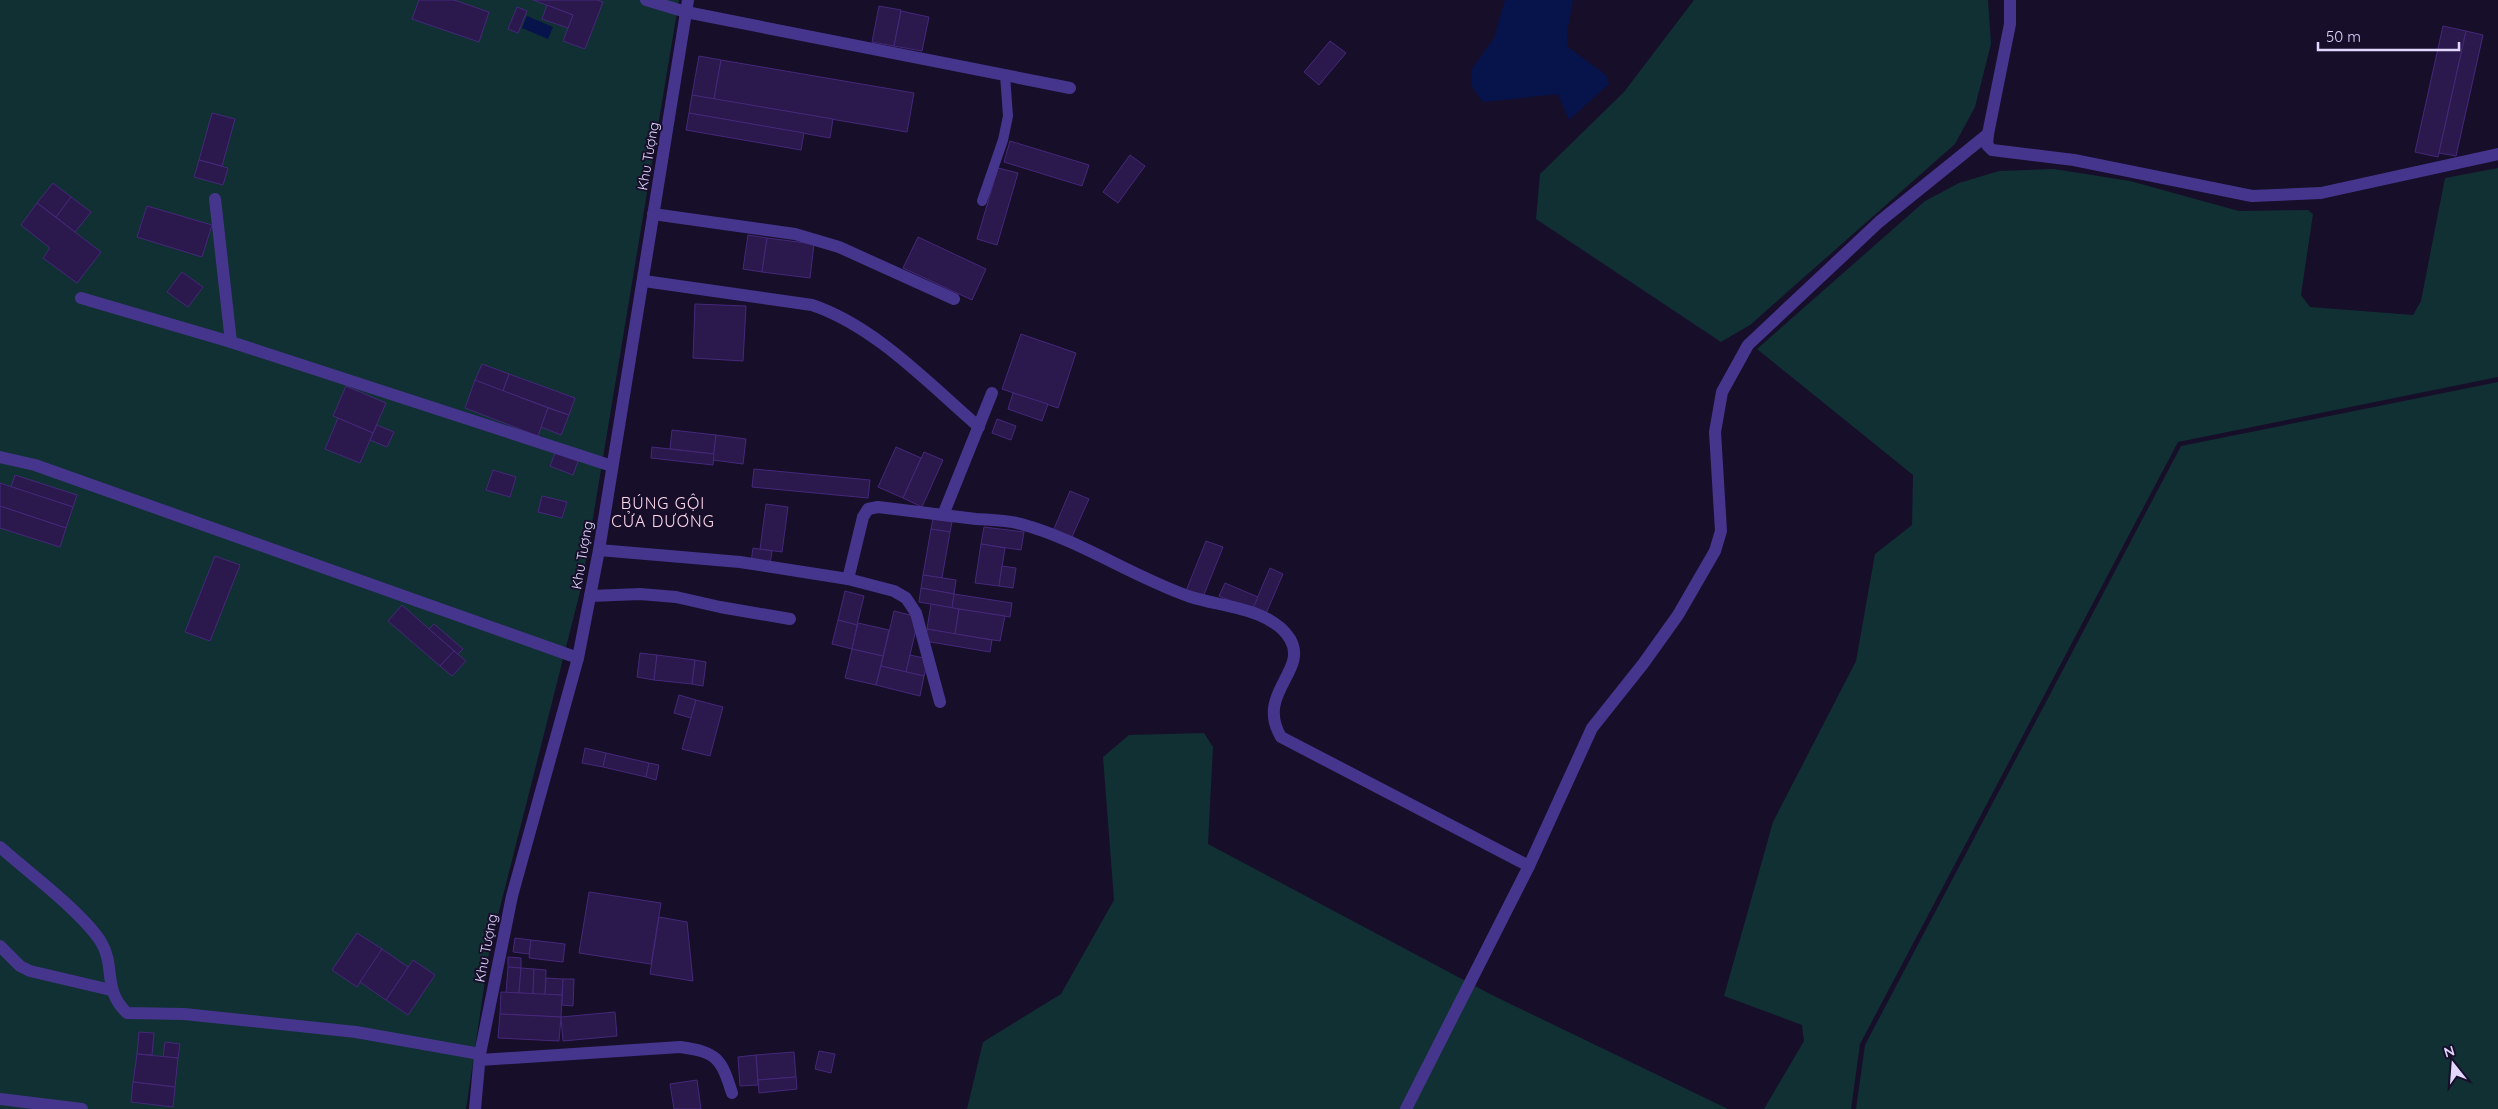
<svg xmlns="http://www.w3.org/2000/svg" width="2498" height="1109" font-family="Quicksand,sans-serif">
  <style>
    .green { fill: #103034 }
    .water { fill: #06144b }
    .building { fill: #2b184c; stroke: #45287a }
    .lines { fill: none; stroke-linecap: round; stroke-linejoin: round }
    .service { stroke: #46358d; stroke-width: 10 }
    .minor { stroke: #46358d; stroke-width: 12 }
    .tertiary { stroke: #46358d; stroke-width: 12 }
    .labels { text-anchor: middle; stroke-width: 4; stroke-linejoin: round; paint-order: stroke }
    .street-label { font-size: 14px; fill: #e1d7ff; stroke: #170e2a }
    .quarter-label { font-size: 16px; letter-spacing: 1px; fill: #ffd9eb; stroke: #170e2a }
  </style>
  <rect width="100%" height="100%" fill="#170e2a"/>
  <g class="green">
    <path d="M0,0H679L582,584L490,947L466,1109H0Z"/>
    <path d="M1694,0H1988L1991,44L1975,107L1955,144L1750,325L1721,342L1536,219L1540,174L1624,92Z"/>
    <path d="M2498,168V377L2178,442L1860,1044L1851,1109H1764L1804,1041L1802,1025L1724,996L1773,822L1856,661L1875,554L1912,525L1913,475L1757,349L1925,201L1959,183L1999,171L2054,169L2130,181L2239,211L2308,210L2313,214L2301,295L2310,307L2413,315L2421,301L2445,178Z"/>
    <path d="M2498,382V1109H1856L1865,1045L2181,446Z"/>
    <path d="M1204,733L1213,747L1208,844L1492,995L1728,1109H967L983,1042L1061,994L1114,900L1103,757L1129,735Z"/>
  </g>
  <g class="water">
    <path d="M1505,0H1573L1567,32L1568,47L1606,75L1609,84L1569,120L1558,94L1483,102L1471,85L1472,69L1494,38Z"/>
    <path d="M527,16L553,27L548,39L522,28Z"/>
  </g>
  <g class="building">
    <path d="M419,0H454L489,12L479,42L412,19Z"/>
    <path d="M533,0H597L603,2L585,49L563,41L573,15Z"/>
    <path d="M547,5L573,15L568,28L542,19Z"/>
    <path d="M879,6L901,10L894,46L872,42Z"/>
    <path d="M517,7L527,11L518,33L508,29Z"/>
    <path d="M901,11L929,17L922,51L894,46Z"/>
    <path d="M2443,26L2466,31L2438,157L2415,152Z"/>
    <path d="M2466,31L2483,35L2456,156L2439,153Z"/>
    <path d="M1330,41L1346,53L1319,85L1304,72Z"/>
    <path d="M699,56L721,60L714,99L692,95Z"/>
    <path d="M721,60L914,93L907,132L714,99Z"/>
    <path d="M692,95L833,119L830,138L689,113Z"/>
    <path d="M212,113L235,119L222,166L199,160Z"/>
    <path d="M689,113L804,133L801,150L686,130Z"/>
    <path d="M1010,141L1089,165L1082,186L1004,162Z"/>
    <path d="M1130,155L1145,166L1118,203L1103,192Z"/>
    <path d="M199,160L228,168L223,185L194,177Z"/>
    <path d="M998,168L1018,173L997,245L977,239Z"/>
    <path d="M53,183L71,197L56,217L37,203Z"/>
    <path d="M71,197L91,212L75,232L56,217Z"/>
    <path d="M37,203L101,252L77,283L43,258L50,248L21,225Z"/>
    <path d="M147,206L212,225L202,257L137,237Z"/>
    <path d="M748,235L767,238L762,272L743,269Z"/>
    <path d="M918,237L986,269L972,300L903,268Z"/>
    <path d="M767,238L814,244L810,278L762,272Z"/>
    <path d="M182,272L203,287L188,307L167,292Z"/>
    <path d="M695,304L746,306L743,361L693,358Z"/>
    <path d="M1021,334L1076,353L1058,408L1002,389Z"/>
    <path d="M482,364L509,374L503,391L475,380Z"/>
    <path d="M509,374L575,398L569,415L503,391Z"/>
    <path d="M475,380L548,408L538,436L465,408Z"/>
    <path d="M346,386L386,403L373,433L333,416Z"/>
    <path d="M1013,393L1048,404L1042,421L1008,409Z"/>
    <path d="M548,408L569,415L561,435L541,427Z"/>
    <path d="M338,418L373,433L360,463L325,449Z"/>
    <path d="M997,419L1016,426L1011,440L992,433Z"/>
    <path d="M377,425L394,432L387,447L370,440Z"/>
    <path d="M672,430L716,435L714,454L670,449Z"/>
    <path d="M716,435L746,439L743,464L713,460Z"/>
    <path d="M652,447L714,454L713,465L651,458Z"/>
    <path d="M896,447L921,458L903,498L878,487Z"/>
    <path d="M924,452L943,460L922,507L903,498Z"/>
    <path d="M555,453L578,461L573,475L550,466Z"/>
    <path d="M754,469L870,480L868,498L752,487Z"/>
    <path d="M493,470L516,477L510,497L486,490Z"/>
    <path d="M15,475L77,495L73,507L11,487Z"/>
    <path d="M0,483L73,507L66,528L0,506Z"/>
    <path d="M1070,491L1089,499L1071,539L1053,531Z"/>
    <path d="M542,496L567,502L562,518L538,512Z"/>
    <path d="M766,504L788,507L782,552L760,549Z"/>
    <path d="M0,506L66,528L60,547L0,528Z"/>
    <path d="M933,519L952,522L950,532L931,529Z"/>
    <path d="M984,527L1024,532L1021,550L981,544Z"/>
    <path d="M931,529L950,532L942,578L923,575Z"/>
    <path d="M1206,541L1223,547L1203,597L1186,591Z"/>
    <path d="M981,544L1005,548L999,586L975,583Z"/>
    <path d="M753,548L772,551L770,564L751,562Z"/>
    <path d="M215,556L240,565L210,641L185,632Z"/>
    <path d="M1002,566L1016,568L1013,588L999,586Z"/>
    <path d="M1270,568L1283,574L1265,616L1252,610Z"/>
    <path d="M923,575L956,580L954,594L921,588Z"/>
    <path d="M1225,583L1258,597L1252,610L1219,596Z"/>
    <path d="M921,588L954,594L952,608L919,602Z"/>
    <path d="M845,591L864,596L857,625L838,620Z"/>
    <path d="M954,594L1012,603L1010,617L952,608Z"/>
    <path d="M931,604L959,609L955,634L927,629Z"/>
    <path d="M402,605L454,651L440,666L388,621Z"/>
    <path d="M959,609L1005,616L1000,641L955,634Z"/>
    <path d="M894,611L914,616L917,625L906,672L881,666Z"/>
    <path d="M838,620L857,625L852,649L832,644Z"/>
    <path d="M858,623L889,630L883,656L852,649Z"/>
    <path d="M434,624L463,649L458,654L429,629Z"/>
    <path d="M927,629L992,640L990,652L925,641Z"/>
    <path d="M852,649L883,656L876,685L845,678Z"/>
    <path d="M454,651L466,661L452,676L440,666Z"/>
    <path d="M640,653L657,655L654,680L637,677Z"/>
    <path d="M657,655L695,660L692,684L654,680Z"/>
    <path d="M910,655L928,659L924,676L906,672Z"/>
    <path d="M695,660L706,662L703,686L692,684Z"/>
    <path d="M881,666L924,676L920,696L876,685Z"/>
    <path d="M679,695L696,700L691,718L674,713Z"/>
    <path d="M696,700L723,707L710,756L682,749Z"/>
    <path d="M585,748L606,753L603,767L582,763Z"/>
    <path d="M606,753L649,763L646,777L603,767Z"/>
    <path d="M649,763L659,765L656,780L646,777Z"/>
    <path d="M589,892L661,903L651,964L579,953Z"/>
    <path d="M659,917L687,922L693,981L650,974Z"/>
    <path d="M357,933L382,949L357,987L332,970Z"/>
    <path d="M515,938L531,940L529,954L513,952Z"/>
    <path d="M531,940L565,944L563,962L529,958Z"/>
    <path d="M382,949L408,967L386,1000L360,982Z"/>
    <path d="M508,957L521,958V968L508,967Z"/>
    <path d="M413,960L435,975L408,1015L386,1000Z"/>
    <path d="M508,967L521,968L519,993H506Z"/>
    <path d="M521,968L534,969L533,994L519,993Z"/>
    <path d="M534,969L546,970L545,995L533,994Z"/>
    <path d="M546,978L563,979L562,995H545Z"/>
    <path d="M563,979H574L573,1006L562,1005Z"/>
    <path d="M501,992L562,995L561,1017L500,1014Z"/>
    <path d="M615,1012L617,1036L563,1041L561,1017Z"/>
    <path d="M500,1014L561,1017L559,1041L498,1038Z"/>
    <path d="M139,1032L154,1033L152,1055L137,1054Z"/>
    <path d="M165,1042L180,1044L178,1058L163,1057Z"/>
    <path d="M819,1051L835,1054L831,1073L815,1069Z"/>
    <path d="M794,1052L796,1077L758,1080L756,1055Z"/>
    <path d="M137,1054L178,1058L175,1087L133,1082Z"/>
    <path d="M756,1055L758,1085L740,1086L738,1057Z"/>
    <path d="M796,1077L797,1089L759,1093L758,1080Z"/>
    <path d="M697,1080L701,1109H674L670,1084Z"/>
    <path d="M133,1082L175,1087L173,1107L131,1102Z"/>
  </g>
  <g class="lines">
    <path class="service" d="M982,201L1003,140L1008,116L1005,75"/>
    <g class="minor">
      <path d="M646,0L686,12L1070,88"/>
      <path d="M2010,0V24L1988,134L1987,145L1992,150L2074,160L2252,196L2321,193L2498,154"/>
      <path d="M215,199L231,342"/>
      <path d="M653,214L795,234L839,247L954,299"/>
      <path d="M644,281L812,305C875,326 929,384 979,427"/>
      <path d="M81,298L231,342L612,466"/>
      <path d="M0,457L35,465L578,658"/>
      <path d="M943,515L992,393"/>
      <path d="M599,550L740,562L848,579L894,591L906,598L916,613L940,702"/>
      <path d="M848,579L863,517L868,509L878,507C911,511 943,515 976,519C990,520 1007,520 1021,524C1080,540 1133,577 1191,597C1222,607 1271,608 1290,639C1309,671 1255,693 1281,737L1529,866"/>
      <path d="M590,596L640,594L676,597L720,607L790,619"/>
      <path d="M0,847C28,872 82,912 101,942C116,967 102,989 127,1013L184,1014L356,1032L480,1054"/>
      <path d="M0,946L20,966L30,971L111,990"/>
      <path d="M480,1060L680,1047C717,1052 721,1058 732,1093"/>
      <path d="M0,1099L82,1109"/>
      <path d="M1406,1109L1529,866L1592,728L1643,664L1678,615L1715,551L1721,531L1715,432L1722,392L1748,345L1879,222L1988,134"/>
    </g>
    <path class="tertiary" d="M475,1109L480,1054L512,896L578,658L599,550L688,0"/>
  </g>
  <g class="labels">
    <g class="street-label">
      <text transform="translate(648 156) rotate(-80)" y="5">Khu Tượng</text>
      <text transform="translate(582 555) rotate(-80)" y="5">Khu Tượng</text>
      <text transform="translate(486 948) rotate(-79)" y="5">Khu Tượng</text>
    </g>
    <g class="quarter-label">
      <text x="663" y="509">BÚNG GỘI<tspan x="663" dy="18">CỬA DƯƠNG</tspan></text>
    </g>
  </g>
  <g transform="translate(2453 1064) rotate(343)" stroke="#170e2a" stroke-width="4" paint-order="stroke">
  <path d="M0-4L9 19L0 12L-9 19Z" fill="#e1d7ff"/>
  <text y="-8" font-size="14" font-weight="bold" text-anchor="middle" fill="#e1d7ff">N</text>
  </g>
  <path d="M2318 42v8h141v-8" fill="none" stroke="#e1d7ff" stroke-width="2.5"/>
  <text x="2326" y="42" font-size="15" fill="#e1d7ff" stroke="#170e2a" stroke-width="4" paint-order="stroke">50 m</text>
</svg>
